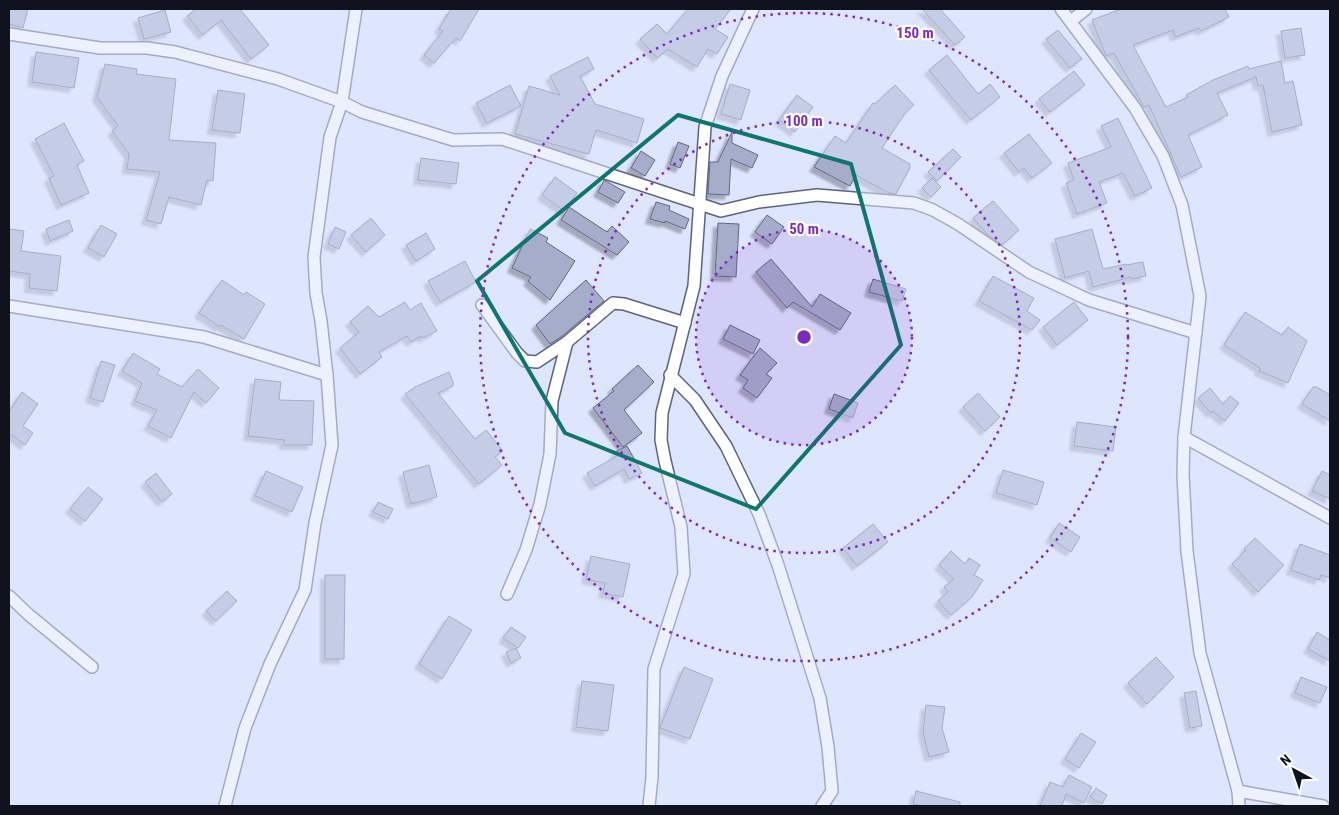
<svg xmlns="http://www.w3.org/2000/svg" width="1339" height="815" font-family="'Roboto Condensed',sans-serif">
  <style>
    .building { fill: #a5adca; stroke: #616983; filter: url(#shadow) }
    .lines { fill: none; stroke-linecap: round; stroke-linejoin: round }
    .street-casing { stroke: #5c637e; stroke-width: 14 }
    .street { stroke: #fff; stroke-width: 11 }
    .marked { fill: none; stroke: #0f766e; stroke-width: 4; stroke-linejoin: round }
    .ring { fill: none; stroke: #7b2cbf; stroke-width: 2.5; stroke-dasharray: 2.5 5 }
    .centre { fill: #7b2cbf; stroke: #fff; stroke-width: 2.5 }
    .ring-label { font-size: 15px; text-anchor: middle; font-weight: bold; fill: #7b2cbf; stroke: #fff; stroke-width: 4.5; stroke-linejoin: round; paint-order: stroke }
  </style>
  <defs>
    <filter id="shadow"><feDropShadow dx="-4.5" dy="4.5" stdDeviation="1" flood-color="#0004"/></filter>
  </defs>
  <rect width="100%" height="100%" fill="#dee5fe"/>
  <g class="building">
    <path d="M9,9H28L23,28L9,24Z"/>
    <path d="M196,9H240L269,45L251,59L221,20L203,35L187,16Z"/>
    <path d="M451,9H479L460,41L456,38L434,63L424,55L443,31L439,29Z"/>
    <path d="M688,9H731L715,29L728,37L717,54L708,49L697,67L668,49L657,58L640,39L657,24L667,34Z"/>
    <path d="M922,9H940L965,37L955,45Z"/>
    <path d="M1121,9H1225L1229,17L1201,31L1199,28L1175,37L1173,30L1133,45L1166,107L1188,97L1186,95L1213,80L1248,66L1249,69L1281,61L1285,83L1293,81L1302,125L1272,132L1263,85L1258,86L1256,77L1217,93L1228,115L1188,135L1202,167L1181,177L1149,105L1144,107L1114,53L1106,56L1092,20Z"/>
    <path d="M165,10L171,32L144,39L138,18Z"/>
    <path d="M1301,28L1305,55L1285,58L1281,31Z"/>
    <path d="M1058,30L1082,59L1070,68L1046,39Z"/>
    <path d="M36,52L79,58L74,88L32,82Z"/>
    <path d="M947,55L978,94L990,84L1000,97L971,120L929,70Z"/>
    <path d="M588,57L594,69L580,76L595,104L644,119L637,143L596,130L589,154L515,134L529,86L560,95L550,76Z"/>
    <path d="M105,64L137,69L136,74L176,79L169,140L216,143L213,181L207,180L201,205L169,197L161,224L146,220L160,172L127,169L129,154L112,131L118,126L97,97Z"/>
    <path d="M1074,71L1085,85L1050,112L1039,99Z"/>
    <path d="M730,84L750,90L741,120L721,114Z"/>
    <path d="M510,85L521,106L487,123L476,103Z"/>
    <path d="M895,85L914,105L906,112L882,148L910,164V168L896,194L889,193L856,175L850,186L814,167L835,136L846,143L873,103L875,104Z"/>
    <path d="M218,90L245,94L240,133L212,130Z"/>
    <path d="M797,95L813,107L795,132L779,120Z"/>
    <path d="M1118,118L1152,188L1135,196L1123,173L1099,182L1107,203L1077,214L1066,183L1074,180L1068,163L1111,147L1101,126Z"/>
    <path d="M64,123L84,161L77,165L89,193L61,205L49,178L54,176L35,139Z"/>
    <path d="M732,132V143L758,155L752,168L731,159L729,195L708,194L710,162H718Z"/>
    <path d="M1029,134L1052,163L1032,178L1024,168L1019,172L1004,153Z"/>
    <path d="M678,142L689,146L680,168L670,164Z"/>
    <path d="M953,149L961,157L937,181L928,172Z"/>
    <path d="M641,151L655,160L645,176L631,168Z"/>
    <path d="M421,158L459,163L456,184L418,180Z"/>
    <path d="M555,177L577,193L564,211L542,195Z"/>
    <path d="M932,178L941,187L931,197L922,188Z"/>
    <path d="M604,180L625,192L618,203L598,192Z"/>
    <path d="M993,201L1019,230L1002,245L988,235L973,218Z"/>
    <path d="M656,202L670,206L669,210L689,219L685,229L665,221V223L650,219Z"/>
    <path d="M569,207L607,232L612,226L629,242L617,255L561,220Z"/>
    <path d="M767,215L784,227L772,244L755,232Z"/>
    <path d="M371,218L385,235L366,252L351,235Z"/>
    <path d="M69,220L73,231L50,241L46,229Z"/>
    <path d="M718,223L739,224L736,277L715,276Z"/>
    <path d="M101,225L117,234L104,257L88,248Z"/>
    <path d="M335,227L346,232L339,249L328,244Z"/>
    <path d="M9,229L24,231L21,251L61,256L57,291L29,288L30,274L9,271Z"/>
    <path d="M530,229L548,238L546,242L575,261L550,300L528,281L531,277L512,268Z"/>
    <path d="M1092,229L1103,269L1126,264V265L1143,262L1146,276L1131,279V277L1093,287L1089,271L1065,278L1055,239Z"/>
    <path d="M426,233L435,249L416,261L406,245Z"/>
    <path d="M771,259L812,307L820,294L851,313L840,330L793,302L787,308L756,272Z"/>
    <path d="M465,261L476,282L440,302L428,281Z"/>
    <path d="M993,276L1034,298L1027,311L1040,320L1032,330L979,301Z"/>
    <path d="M873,279L906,289L902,301L869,292Z"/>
    <path d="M222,280L244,295L246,292L265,304L244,339L221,325L220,327L199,313Z"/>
    <path d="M586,280L604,301L562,336L550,344L536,325Z"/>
    <path d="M405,302L410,310L421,303L437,331L423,338L421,336L411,342L407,336L379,352L382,357L360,374L340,348L359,332L350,322L368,306L379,317Z"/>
    <path d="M1074,302L1088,320L1057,345L1043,327Z"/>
    <path d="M1245,312L1282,335L1288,327L1307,341L1288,383L1259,371L1260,368L1224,345Z"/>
    <path d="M730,325L760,340L753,354L723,339Z"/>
    <path d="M760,348L777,363L766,374L772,378L757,398L743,388L748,380L740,375Z"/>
    <path d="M133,353L160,369L157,374L182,387L198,369L219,388L206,403L194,392L171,438L148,426L157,410L135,401L142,383L122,371Z"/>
    <path d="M101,361L115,365L103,402L90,398Z"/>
    <path d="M638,365L654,382L624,410L642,433L623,447L593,408L614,391L612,389Z"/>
    <path d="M449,372L453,382V386L438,393L475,439L486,430L503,451L495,457L502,465L479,484L405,394L415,387Z"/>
    <path d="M255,379L281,382L279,400L314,401L312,445H284V440L248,436Z"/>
    <path d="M1313,387H1317L1330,395V421L1302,404Z"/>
    <path d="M1210,388L1223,404L1230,396L1239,403L1225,421L1213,411L1211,413L1198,398Z"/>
    <path d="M22,392L38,404L23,426L33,433L25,445L9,433V412Z"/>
    <path d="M978,393L1000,417L985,431L963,407Z"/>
    <path d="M834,394L858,403L853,418L829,409Z"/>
    <path d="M1077,422L1116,427L1113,451L1074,446Z"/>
    <path d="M627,446L642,473L629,479L624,469L595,486L587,473L617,456L615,452Z"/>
    <path d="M429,465L437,497L411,504L403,472Z"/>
    <path d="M1003,470L1044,482L1037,505L996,493Z"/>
    <path d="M266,471L303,487L292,512L255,496Z"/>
    <path d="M1322,471L1330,475V499L1312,491Z"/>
    <path d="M156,473L172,494L162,502L145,482Z"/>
    <path d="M88,487L103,499L85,521L70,509Z"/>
    <path d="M378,502L393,509L388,519L373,512Z"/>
    <path d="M1059,523L1080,537L1071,552L1050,538Z"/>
    <path d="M873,524L888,542L857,566L843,548Z"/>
    <path d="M1255,538L1284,565L1258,592L1232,564L1246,550L1244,549Z"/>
    <path d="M1300,544L1330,555V578L1321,575L1319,580L1291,570Z"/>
    <path d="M951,551L965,564L969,558L980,565L974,575L983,580L972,597L951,615L938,601L948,592L944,587L954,579L939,565Z"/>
    <path d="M591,556L630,564L623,597L603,593L605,583L586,579Z"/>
    <path d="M325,575H345L344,659H325Z"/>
    <path d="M227,591L237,601L216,621L206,611Z"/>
    <path d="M449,616L472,630L442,679L419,664Z"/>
    <path d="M511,627L526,637L518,648L503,638Z"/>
    <path d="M1317,632L1330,640V661L1308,649Z"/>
    <path d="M516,648L521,658L511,663L506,652Z"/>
    <path d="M1156,657L1174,677L1147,704L1128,683Z"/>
    <path d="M684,667L713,679L690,739L660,728Z"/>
    <path d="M1301,677L1327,687L1320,703L1295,693Z"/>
    <path d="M582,681L614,685L608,731L576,727Z"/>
    <path d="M1196,691L1202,726L1190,728L1184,693Z"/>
    <path d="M926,705L945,707L942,728L949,752L929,757L923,732Z"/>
    <path d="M1081,733L1096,742L1079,768L1065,759Z"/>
    <path d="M1069,775L1092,787L1084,803L1066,794L1062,806H1040L1050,782L1063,787Z"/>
    <path d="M1096,788L1107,795L1102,804L1090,797Z"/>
    <path d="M916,791L960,802V806H923L913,804Z"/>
  </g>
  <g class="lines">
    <defs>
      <g id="street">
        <path d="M1061,9L1135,108L1163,156L1182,205L1200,296L1184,437L1183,475L1187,551L1200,653L1238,791L1239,806"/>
        <path d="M1071,21L1086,9"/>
        <path d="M9,34L100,48H147L175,52L278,79L342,102L362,112L453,140L502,139L721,211L759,202L817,195L914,203L933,210L958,224L1029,272L1089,300L1196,333"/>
        <path d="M482,305L517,353L525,361L537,362L567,342L613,303L624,304L685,323"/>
        <path d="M9,306L204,337L327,375"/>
        <path d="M670,375L695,400L726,446L759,514L778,565L820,698L828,747L832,791L822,806"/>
        <path d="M1184,437L1330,518"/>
        <path d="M507,594L526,550L540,504L550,454L552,401L567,342"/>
        <path d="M9,596L29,615L92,667"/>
        <path d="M1238,791L1323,806"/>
        <path d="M225,806L245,728L270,664L305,590L315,523L332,445L327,375L321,321L316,293L314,257L330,137L342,102L356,9"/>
        <path d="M649,806L652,777L654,669L684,574L681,527L665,461L661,440L662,413L694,286L705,127L722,76L753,9"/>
      </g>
    </defs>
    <use href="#street" class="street-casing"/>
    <use href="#street" class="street"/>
  </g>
  <path d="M0 0H1339V815H0ZM678,115L851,164L901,345L756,509L565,433L477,281Z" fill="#dee5fe" fill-opacity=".55" fill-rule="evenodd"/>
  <path class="marked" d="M678,115L851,164L901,345L756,509L565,433L477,281Z"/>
  <circle cx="804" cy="337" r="108" fill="#7b2cbf" fill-opacity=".12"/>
  <g class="ring">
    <circle cx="804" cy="337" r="108"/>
    <circle cx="804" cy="337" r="216"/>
    <circle cx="804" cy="337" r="324"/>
  </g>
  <circle cx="804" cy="337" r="8" class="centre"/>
  <g class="ring-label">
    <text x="915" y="38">150 m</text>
    <text x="804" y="126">100 m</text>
    <text x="804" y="234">50 m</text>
  </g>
  <rect width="1339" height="815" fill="none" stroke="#10131d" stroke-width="20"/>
  <g transform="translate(1294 770) rotate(320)" stroke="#ffffff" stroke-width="4" paint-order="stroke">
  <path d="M0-4L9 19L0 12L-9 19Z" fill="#10131d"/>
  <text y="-8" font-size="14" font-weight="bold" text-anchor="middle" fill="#10131d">N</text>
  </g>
</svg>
